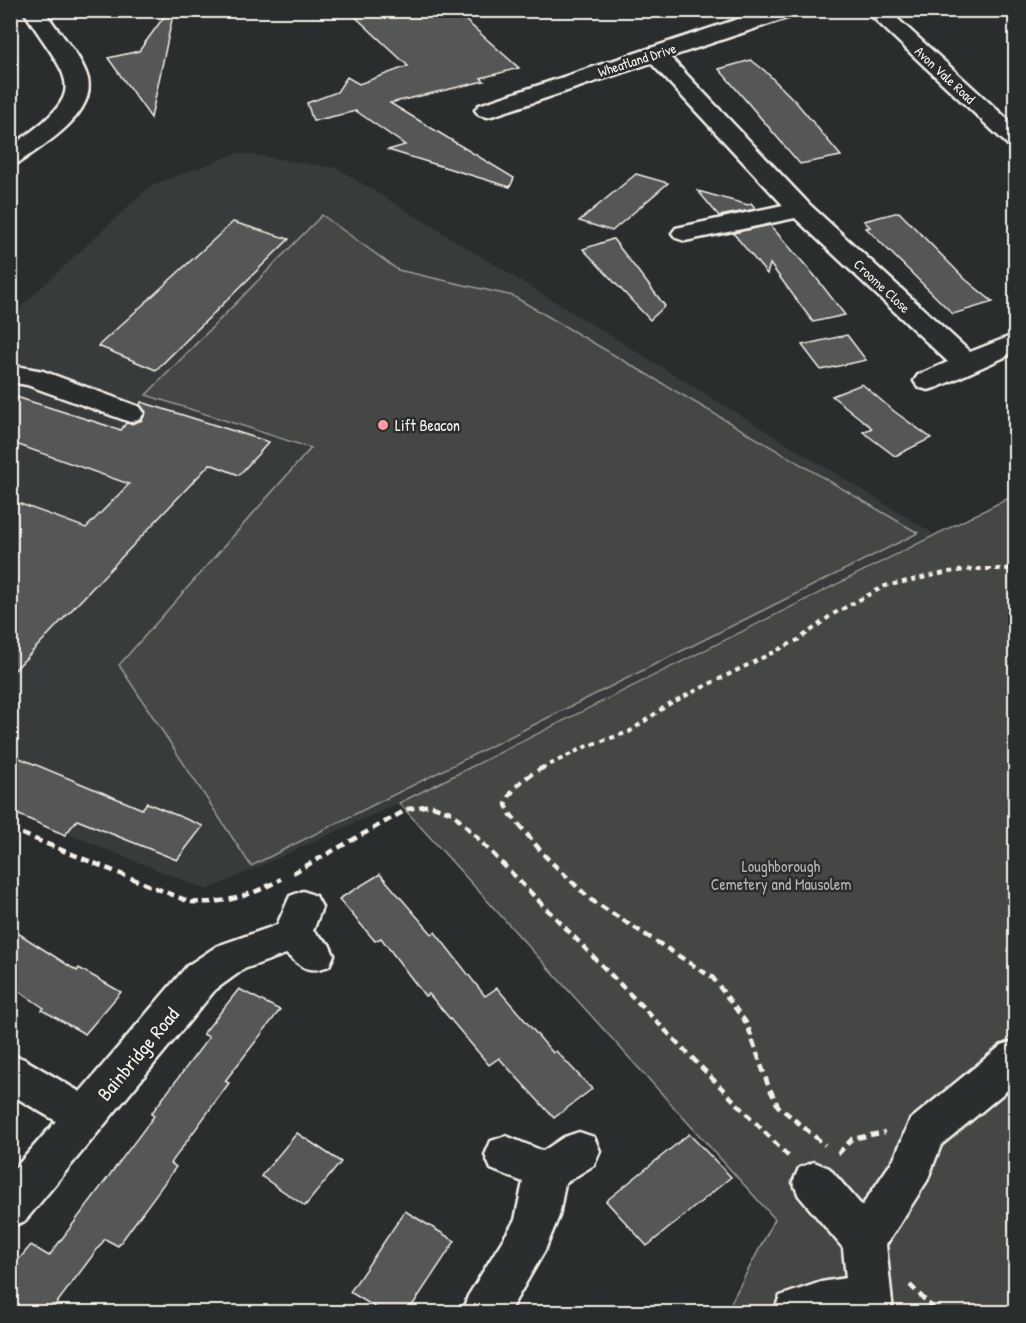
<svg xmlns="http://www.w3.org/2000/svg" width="1026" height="1323" font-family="'Patrick Hand',sans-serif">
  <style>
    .built { fill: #373a3a }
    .green { fill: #444645; stroke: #9c9c96; stroke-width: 1.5 }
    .building { fill: #555756; stroke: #f4f1e8; stroke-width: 1.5 }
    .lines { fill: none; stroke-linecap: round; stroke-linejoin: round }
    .minor-casing { stroke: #f4f1e8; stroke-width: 5 }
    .path-far1 { stroke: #f4f1e8; stroke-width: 4; stroke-dasharray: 5 4.5; stroke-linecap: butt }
    .path { stroke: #f4f1e8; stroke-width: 4.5; stroke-dasharray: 8 5; stroke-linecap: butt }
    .minor { fill: #2a2d2e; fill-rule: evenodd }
    .poi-dot { fill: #ff9aa2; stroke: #2a2d2e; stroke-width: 2 }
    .labels { text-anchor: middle; stroke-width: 5; stroke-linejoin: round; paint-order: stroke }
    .far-street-label { font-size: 14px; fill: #f4f1e8; stroke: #2a2d2e }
    .poi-label { font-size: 16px; fill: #f4f1e8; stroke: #2a2d2e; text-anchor: start }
    .park-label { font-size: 16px; fill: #b6b5af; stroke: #2a2d2e }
    .near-street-label { font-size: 20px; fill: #f4f1e8; stroke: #2a2d2e }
  </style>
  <rect width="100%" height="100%" fill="#2a2d2e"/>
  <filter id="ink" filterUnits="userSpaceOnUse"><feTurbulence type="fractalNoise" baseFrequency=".0167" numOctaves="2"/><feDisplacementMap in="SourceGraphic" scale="12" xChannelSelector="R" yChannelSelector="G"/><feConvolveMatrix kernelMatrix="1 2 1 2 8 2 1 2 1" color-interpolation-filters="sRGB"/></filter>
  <g filter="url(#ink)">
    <path class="built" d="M238,153L337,168L934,534L399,803L207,890L11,811V316L150,186Z"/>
    <g class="green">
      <path d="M322,215L398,270L513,296L918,533L251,866L119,665L311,448L146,395Z"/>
      <path d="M1015,495V1312H726L775,1219L399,803Z"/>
    </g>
    <g class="building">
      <path d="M169,10H174L151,118L108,58L139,51Z"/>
      <path d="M348,10H454L519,68L481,78L484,81L390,103L514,178L510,187L388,150L405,145L356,111L313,121L307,103L337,92L347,77L359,84L408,66Z"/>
      <path d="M751,60L764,70L796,102L841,156L800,164L719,69Z"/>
      <path d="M636,174L668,183L612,231L579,221Z"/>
      <path d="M698,191L748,205L751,203L756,209L719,216Z"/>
      <path d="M899,212L965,279L993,302L953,314L866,228L870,227L864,221Z"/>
      <path d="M233,222L289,239L156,370L98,346Z"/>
      <path d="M770,225L814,275L845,315L813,322L770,264L767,274L733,233Z"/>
      <path d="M613,239L665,306L650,320L583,249Z"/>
      <path d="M847,335L866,360L821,370L802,345Z"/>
      <path d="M862,384L895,412L931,438L895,456L863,432L872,428L832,396Z"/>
      <path d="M10,395L121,430L126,423L131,424L142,420L146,412L140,405L141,402L269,442L239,475L210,464L10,675V500L86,528L129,484L10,442Z"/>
      <path d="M10,754L142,809L147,803L203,826L177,860L77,820L65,835L10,811Z"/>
      <path d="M380,874L432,934L435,932L485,996L497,988L553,1053L556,1051L592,1089L554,1118L499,1058L489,1065L429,994L425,996L381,938L375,941L339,899Z"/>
      <path d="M10,928L77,971L79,968L121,992L85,1034L42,1010L44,1008L10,985Z"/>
      <path d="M239,989L280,1010L225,1081L229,1083L171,1163L176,1167L118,1246L105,1239L50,1312H10V1270L31,1245L49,1256L154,1116L151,1114L209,1037L203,1034Z"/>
      <path d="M297,1133L341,1162L305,1206L261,1176Z"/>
      <path d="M689,1134L731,1177L647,1246L606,1201Z"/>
      <path d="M405,1211L455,1241L408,1312H383L350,1292Z"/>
    </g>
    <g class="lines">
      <defs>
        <g id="minor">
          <path d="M23,10H44C57,31 77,50 86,73C102,111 44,145 18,163L10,165V147C95,88 69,84 23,10Z"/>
          <path d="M765,10H798L796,15L670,57L809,204L970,352L1016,334V352L938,387L928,390L918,387L914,381L918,375L948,362L795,218L685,241L676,238L672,233L676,228L783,205L651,63L495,115L487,117L479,115L475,110L479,105Z"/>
          <path d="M865,10H888L1016,127V147L1008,145Z"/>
          <path d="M10,365L43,371L140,407L144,413L140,419L130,422L27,385L10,382Z"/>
          <path d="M303,891L316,896L322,907L313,931L329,944L334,955L329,966C308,974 302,967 286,954L244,969L215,990L25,1221L10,1227V1174L56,1121L10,1094V1054L24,1059L80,1092L187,966L217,946L277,925L290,896Z"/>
          <path d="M1016,1040V1083L941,1145L927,1181L886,1245L893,1312H774L780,1296L821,1282L846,1278L843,1248L799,1196L793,1182L799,1168L814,1162L829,1168L862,1206L895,1157L910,1120L1002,1045Z"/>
          <path d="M579,1132L594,1137L600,1151L594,1165L565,1183L559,1216L545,1250L509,1312H462L468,1296L515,1220L523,1182L491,1169L485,1155L491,1141L506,1136L543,1151L564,1137Z"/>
        </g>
      </defs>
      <use href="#minor" class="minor-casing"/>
      <path class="path-far1" d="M541,769L587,746L629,732L669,704L798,640L833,614L885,586L949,572L974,569H1016"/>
      <g class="path">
        <path d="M544,767C527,776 511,786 506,805L511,815L545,856L590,899L713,978L747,1024L768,1085L778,1106L825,1145"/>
        <path d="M10,829L190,902C225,904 251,896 281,879"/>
        <path d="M293,873L408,809L430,805L453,813L789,1157"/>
        <path d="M838,1154L852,1139L885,1132"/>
        <path d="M910,1285L937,1312"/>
      </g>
      <use href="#minor" class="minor"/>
    </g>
  </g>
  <circle class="poi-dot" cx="383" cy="425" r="6"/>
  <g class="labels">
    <g class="far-street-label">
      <text transform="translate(637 60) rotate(-18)" y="5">Wheatland Drive</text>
      <text transform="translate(945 75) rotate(43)" y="5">Avon Vale Road</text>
      <text transform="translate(882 286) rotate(43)" y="5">Croome Close</text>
    </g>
    <g class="poi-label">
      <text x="395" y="431">Lift Beacon</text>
    </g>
    <g class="park-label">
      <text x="781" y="872">Loughborough<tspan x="781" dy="18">Cemetery and Mausolem</tspan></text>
    </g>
    <g class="near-street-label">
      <text transform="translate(138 1054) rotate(-50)" y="7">Bainbridge Road</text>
    </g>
  </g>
  <rect width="1026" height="1323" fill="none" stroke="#2a2d2e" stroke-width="36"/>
  <rect x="18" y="18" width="990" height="1287" fill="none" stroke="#f4f1e8" stroke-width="2" filter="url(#ink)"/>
</svg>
